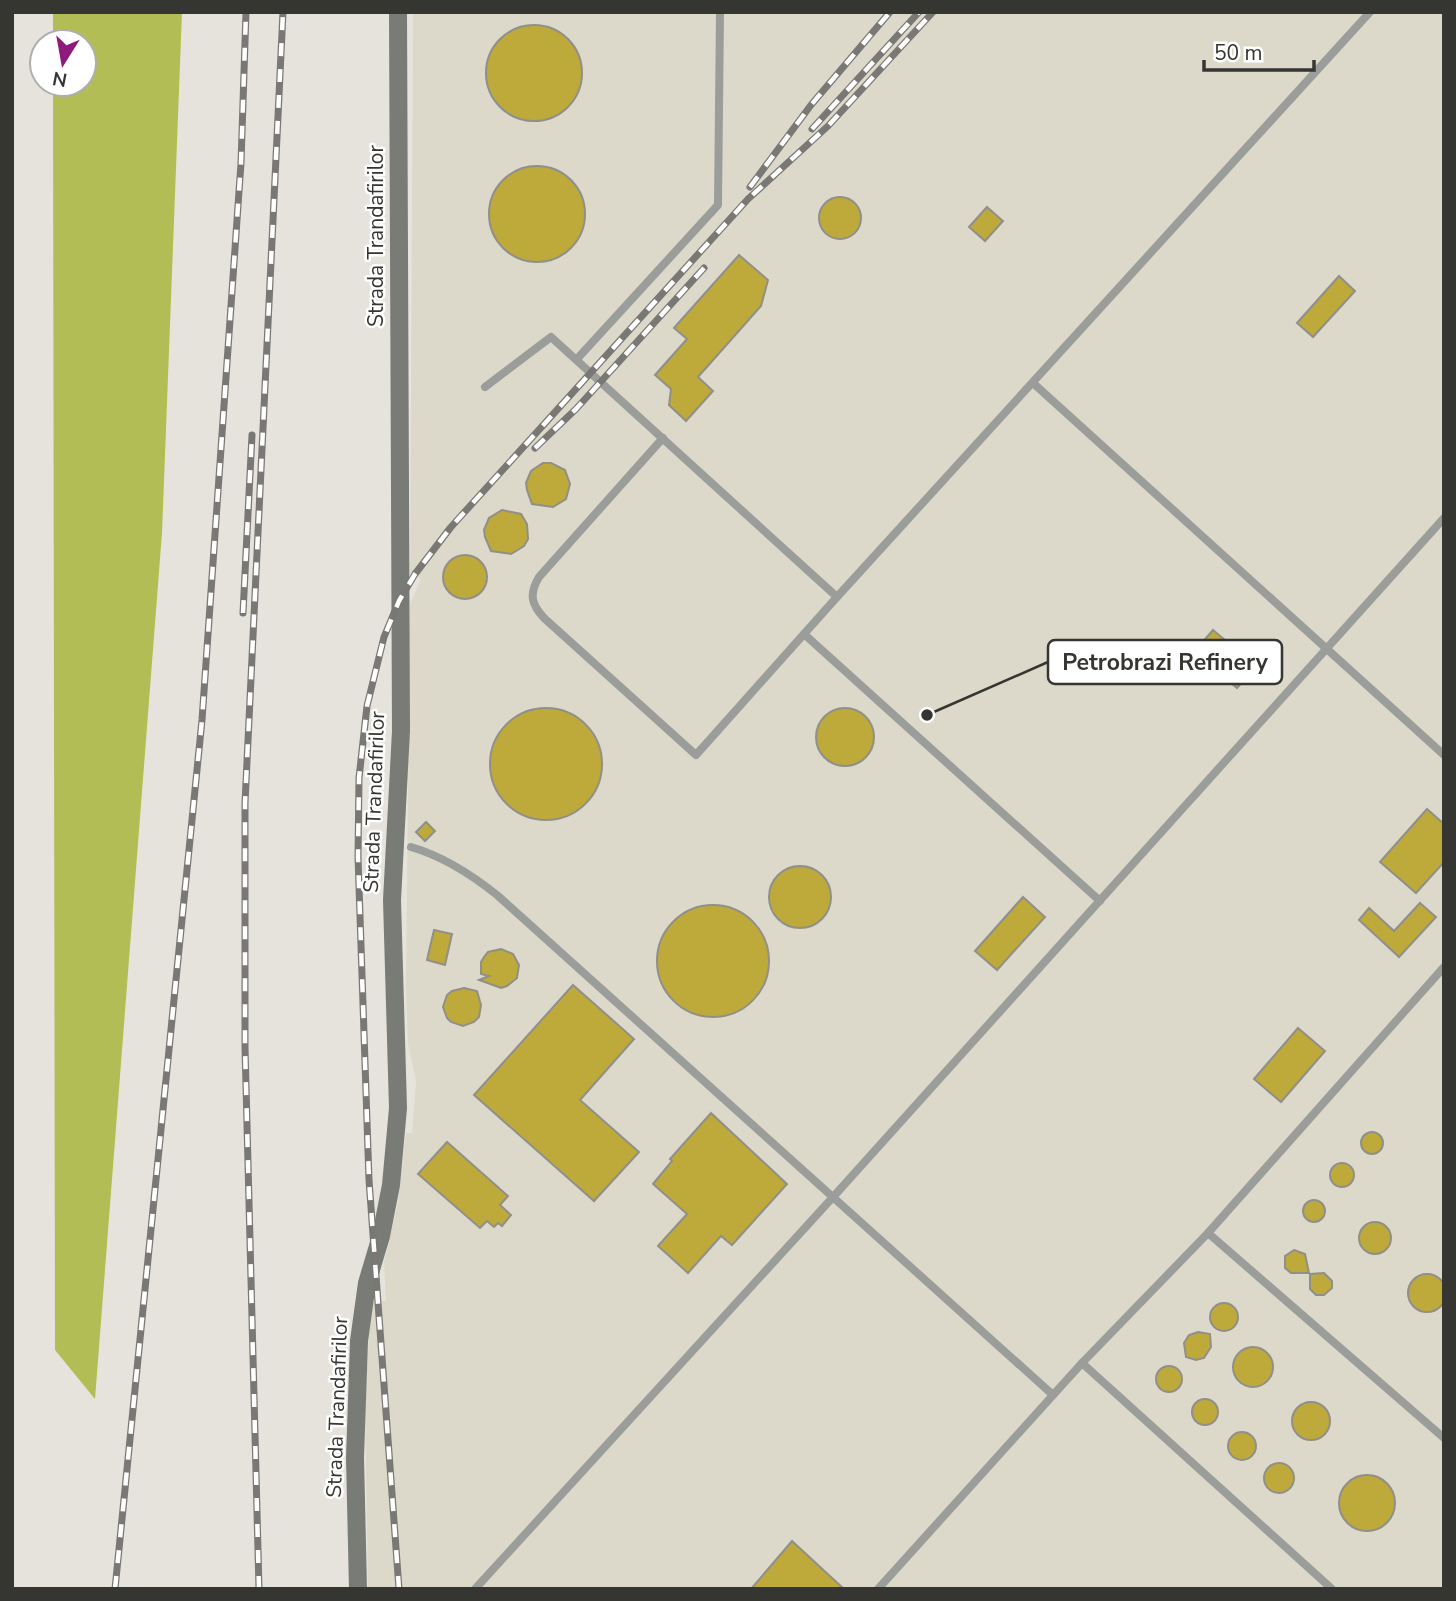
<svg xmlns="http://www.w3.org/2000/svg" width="1456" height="1601" font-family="'Nunito Sans',sans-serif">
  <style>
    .built { fill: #dcd9ca }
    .forest { fill: #b3bd55 }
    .building { fill: #bdaa3b; stroke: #908f89; stroke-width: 2 }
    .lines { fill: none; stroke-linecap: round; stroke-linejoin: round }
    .lane { stroke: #9b9d9a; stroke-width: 8 }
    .secondary { stroke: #797b77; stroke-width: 18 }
    .rail-casing { stroke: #797874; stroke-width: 7 }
    .rail { stroke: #fff; stroke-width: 4.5; stroke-dasharray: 13; stroke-linecap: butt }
    .labels { text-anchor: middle; stroke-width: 5; stroke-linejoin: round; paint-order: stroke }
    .street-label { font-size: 21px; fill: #353532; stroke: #fff }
    .leader { fill: none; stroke: #353532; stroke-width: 2.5 }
    .callout-dot { fill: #353532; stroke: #fff; stroke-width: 2.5 }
    .callout { fill: #fff; stroke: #353532; stroke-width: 2.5 }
    .callout-label { font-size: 23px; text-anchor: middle; font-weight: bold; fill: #353532 }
  </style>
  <rect width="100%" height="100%" fill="#e5e3dc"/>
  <path class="built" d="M413,12H1444V1589H368L365,1404L371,1302L386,1301L384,1262L398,1203L406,1133H412L416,1081L408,1044L406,987L410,604L421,579L410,572Z"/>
  <path class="forest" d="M53,12H182L162,533L95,1399L55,1350L53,84H84V42H53Z"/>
  <g class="building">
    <circle cx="534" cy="73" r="48"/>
    <circle cx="537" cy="214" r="48"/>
    <circle cx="840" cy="218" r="21"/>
    <path d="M987,207L1003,221L985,241L969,227Z"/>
    <path d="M739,255L768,280L761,306L698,377L713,391L686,421L669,405L671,389L655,375L687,339L674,328Z"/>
    <path d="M1339,276L1355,291L1313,337L1297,323Z"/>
    <path d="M543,463H551L565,470L570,484L566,499L553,507L532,504L527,490L526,483L531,471Z"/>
    <path d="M502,510L521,514L527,524L528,539L524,546L511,554L491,551L485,537L484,530L489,518Z"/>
    <circle cx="465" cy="577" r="22"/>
    <path d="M1213,630L1256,666L1237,688L1194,652Z"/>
    <circle cx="845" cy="737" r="29"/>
    <circle cx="546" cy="764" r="56"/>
    <path d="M1427,809L1444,824V862L1416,893L1380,862Z"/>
    <path d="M426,822L435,831L425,841L416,832Z"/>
    <circle cx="800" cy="897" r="31"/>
    <path d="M1023,897L1045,917L997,970L975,951Z"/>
    <path d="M1420,903L1436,917L1399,957L1359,920L1369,908L1394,931Z"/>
    <circle cx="713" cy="961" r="56"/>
    <path d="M434,930L452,934L445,965L427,960Z"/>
    <path d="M501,949L513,954L519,965L517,978L507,986L501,988L479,980L489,976L481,974V962L484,957L488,952Z"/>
    <path d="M573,985L634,1039L580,1100L639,1152L594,1201L474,1095Z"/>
    <path d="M464,988L477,991L481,1005L479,1017L474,1022L463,1026L451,1022L447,1018L443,1007L447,995L452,991Z"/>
    <path d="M1298,1028L1325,1051L1281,1102L1254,1079Z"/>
    <path d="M711,1113L787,1184L732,1245L721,1236L688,1273L658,1246L687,1214L653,1184L672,1161L670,1159Z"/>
    <circle cx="1372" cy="1143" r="11"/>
    <path d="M447,1142L508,1196L500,1205L511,1215L502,1226L498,1223L494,1227L487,1221L480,1228L418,1174Z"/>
    <circle cx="1342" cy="1175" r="12"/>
    <circle cx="1314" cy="1211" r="11"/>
    <circle cx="1375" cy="1238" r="16"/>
    <path d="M1294,1250L1305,1254L1309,1273H1291L1285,1268V1256Z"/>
    <path d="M1324,1273L1332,1281V1288L1324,1295H1316L1310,1289V1274Z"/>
    <circle cx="1427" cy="1293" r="19"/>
    <circle cx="1224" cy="1317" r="14"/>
    <path d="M1198,1332L1210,1334L1211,1347L1204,1358L1196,1360L1186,1357L1184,1343L1189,1335Z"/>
    <circle cx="1253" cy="1367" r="20"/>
    <circle cx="1169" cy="1379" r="13"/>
    <circle cx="1205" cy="1412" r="13"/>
    <circle cx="1311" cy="1421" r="19"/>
    <circle cx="1242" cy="1446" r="14"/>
    <circle cx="1279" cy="1478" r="15"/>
    <circle cx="1367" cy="1503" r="28"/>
    <path d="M792,1541L844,1589H751Z"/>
  </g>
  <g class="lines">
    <g class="lane">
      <path d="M577,359L718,205L720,12"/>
      <path d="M1033,383L1444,755"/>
      <path d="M485,387L551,337L837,597"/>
      <path d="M663,438L539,577C529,594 531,604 544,618L696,755L837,597L1370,12"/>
      <path d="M804,634L1100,901"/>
      <path d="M411,847C442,856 472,875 497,895L1053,1395"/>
      <path d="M1208,1233L1444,1438"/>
      <path d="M1082,1363L1332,1589"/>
      <path d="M475,1589L834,1196L1444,518"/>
      <path d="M878,1589L1082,1363L1208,1233L1444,967"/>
    </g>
    <path class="secondary" d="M358,1589L355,1458L359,1341L367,1283L381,1236L391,1185L398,1108L392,900L401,731L398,12"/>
    <defs>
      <g id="rail">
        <path d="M812,129L919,12"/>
        <path d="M750,187L811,105L890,12"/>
        <path d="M535,448L576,409L704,268"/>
        <path d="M243,613L252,435"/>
        <path d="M115,1589L202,720L241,163L246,12"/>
        <path d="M259,1589L245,1047V803L283,12"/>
        <path d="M399,1589L369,1180L358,857L359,778L367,706L384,637L399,601L415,574L451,527L748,199L828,126L933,12"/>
      </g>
    </defs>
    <use href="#rail" class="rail-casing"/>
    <use href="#rail" class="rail"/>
  </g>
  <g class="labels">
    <g class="street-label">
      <text transform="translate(376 236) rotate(-90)" y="7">Strada Trandafirilor</text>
      <text transform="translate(374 802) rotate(-88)" y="7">Strada Trandafirilor</text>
      <text transform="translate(337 1407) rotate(-88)" y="7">Strada Trandafirilor</text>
    </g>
  </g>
  <path class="leader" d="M927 715L1048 662"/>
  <circle class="callout-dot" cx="927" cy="715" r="7"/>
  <rect class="callout" x="1048" y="640" width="234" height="44" rx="7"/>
  <g class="callout-label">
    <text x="1165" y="670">Petrobrazi Refinery</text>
  </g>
  <rect width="1456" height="1601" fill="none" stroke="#353532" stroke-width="28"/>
  <g transform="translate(63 63) rotate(191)"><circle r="33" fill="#ffffff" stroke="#aeaead" stroke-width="2"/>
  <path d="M0-5L12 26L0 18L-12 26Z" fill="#8e1a7b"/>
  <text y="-10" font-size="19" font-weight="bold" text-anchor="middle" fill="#353532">N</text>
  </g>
  <path d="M1204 60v10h110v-10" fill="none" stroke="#353532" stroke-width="3.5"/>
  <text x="1214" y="60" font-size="21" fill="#353532" stroke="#ffffff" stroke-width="5" paint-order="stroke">50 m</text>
</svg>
